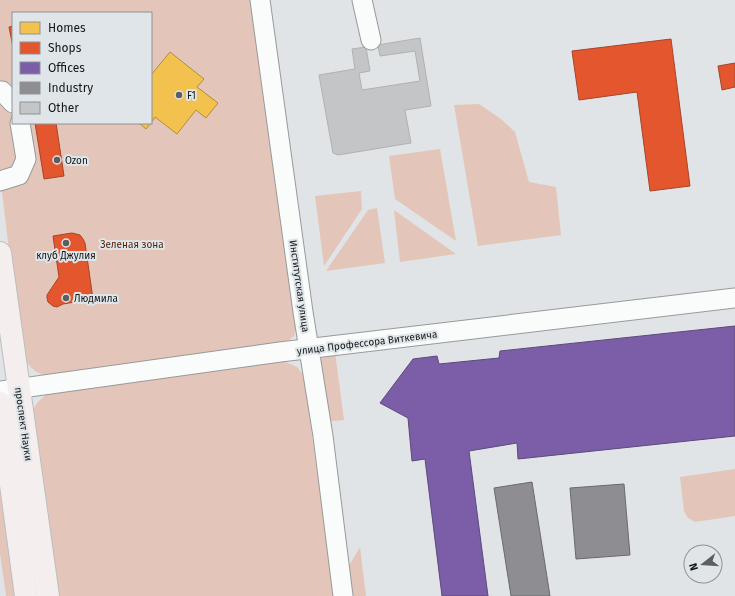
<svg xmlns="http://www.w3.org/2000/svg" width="735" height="596" font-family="'Fira Sans',sans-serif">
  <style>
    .green { fill: #e4c5b9; fill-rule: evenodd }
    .homes { fill: #f2c14e; stroke: #b08e3e }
    .shops { fill: #e4572e; stroke: #a64428 }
    .offices { fill: #7b5ea7; stroke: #5c497c }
    .industry { fill: #8d8d92; stroke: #696a6e }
    .building { fill: #c3c5c7; stroke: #afb1b2 }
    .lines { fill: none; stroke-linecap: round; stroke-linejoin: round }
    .minor-casing { stroke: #979a9b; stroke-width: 21 }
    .major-casing { stroke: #bdbebf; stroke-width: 24 }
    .minor { stroke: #fafbfb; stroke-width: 19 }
    .major { stroke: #f4efee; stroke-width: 22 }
    .poi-dot { fill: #5c5f61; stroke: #dfe5e8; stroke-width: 1.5 }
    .labels { text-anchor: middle; stroke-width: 4; stroke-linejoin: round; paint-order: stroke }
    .poi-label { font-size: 10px; fill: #151819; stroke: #dfe5e8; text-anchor: start }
    .park-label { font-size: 10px; fill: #592207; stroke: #dfe5e8 }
    .street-label { font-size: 10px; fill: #151819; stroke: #dfe5e8 }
  </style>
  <rect width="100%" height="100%" fill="#e1e4e6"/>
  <g class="green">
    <path d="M0,0H253L297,324L294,336L284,344L52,378C33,372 30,369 21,351L0,175ZM13,13H151V123H13Z"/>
    <path d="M479,104L501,119L515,132L529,182L556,187L561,235L478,246L454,105Z"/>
    <path d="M440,149L456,241L395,199L389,156Z"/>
    <path d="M361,191L362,209L324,266L315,196Z"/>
    <path d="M377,208L385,263L326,271L368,210Z"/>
    <path d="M394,210L456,254L400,262Z"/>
    <path d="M335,352L344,420L324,422L316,366C321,358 326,354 335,352Z"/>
    <path d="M272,360L286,362L297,367L304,376L334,596H54L30,416C37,400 42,397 56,389Z"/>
    <path d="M735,469V516L695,522L688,518L684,511L680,477Z"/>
    <path d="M0,491L15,596H6L0,553Z"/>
    <path d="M360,547L366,596H350L347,576L350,564Z"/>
  </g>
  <g class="homes">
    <path d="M170,52L204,79L197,87L218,103L206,118L196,110L177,134L155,117L151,123V75Z"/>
    <path d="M139,123H151L146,129Z"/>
  </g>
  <g class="shops">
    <path d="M13,26V47L9,27Z"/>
    <path d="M671,39L690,186L650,191L637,92L579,100L572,51Z"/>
    <path d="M735,63V87L722,90L718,66Z"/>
    <path d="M35,123H56L64,176L44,179Z"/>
    <path d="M72,233L80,235L83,239L85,243L93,299L63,304L57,307L53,306L48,302L47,298V295L59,277L53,236Z"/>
  </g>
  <path class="offices" d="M735,326V436L518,459L517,443L469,451L488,596H442L425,459L412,461L408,418L380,403L413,359L437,356L439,364L499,358L500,351Z"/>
  <g class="industry">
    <path d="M532,482L550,596H511L494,488Z"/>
    <path d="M624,484L630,555L576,559L570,488Z"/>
  </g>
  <path class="building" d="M420,38L431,106L405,110L411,143L338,155L333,153L319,75L355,69L352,49L366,47L370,71L359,73L362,90L420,81L415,51L380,56L378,45Z"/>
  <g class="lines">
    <defs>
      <g id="minor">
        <path d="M260,0L303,312L323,436L343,596"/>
        <path d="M362,0L371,40"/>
        <path d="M0,91H2L13,103"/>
        <path d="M0,181L19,175L26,159L20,123"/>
        <path d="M0,391L280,352L735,298"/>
      </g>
      <g id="major">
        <path d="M0,253L48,596"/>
        <path d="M0,403L26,596"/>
      </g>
    </defs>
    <use href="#minor" class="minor-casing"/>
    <use href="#major" class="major-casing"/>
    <use href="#minor" class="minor"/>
    <use href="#major" class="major"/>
  </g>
  <g class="poi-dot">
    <circle cx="179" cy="95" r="4"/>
    <circle cx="57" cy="160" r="4"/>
    <circle cx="66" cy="243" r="4"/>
    <circle cx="66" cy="298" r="4"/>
  </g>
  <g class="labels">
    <g class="poi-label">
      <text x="187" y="99">F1</text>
      <text x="65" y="164">Ozon</text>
      <text x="66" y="259" text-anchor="middle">клуб Джулия</text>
      <text x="74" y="302">Людмила</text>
    </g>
    <g class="park-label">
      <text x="132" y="248">Зеленая зона</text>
    </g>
    <g class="street-label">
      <text transform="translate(300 286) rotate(82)" y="4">Институтская улица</text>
      <text transform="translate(367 342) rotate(-7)" y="4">улица Профессора Виткевича</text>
      <text transform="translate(24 424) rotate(82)" y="4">проспект Науки</text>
    </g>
  </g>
  <rect x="12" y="12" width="140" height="112" fill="#dfe5e8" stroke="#8e9395"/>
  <rect x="20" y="22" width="20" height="12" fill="#f2c14e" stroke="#8e9395"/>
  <text x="48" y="32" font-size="12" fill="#151819">Homes</text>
  <rect x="20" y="42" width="20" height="12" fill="#e4572e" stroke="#8e9395"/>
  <text x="48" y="52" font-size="12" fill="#151819">Shops</text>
  <rect x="20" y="62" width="20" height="12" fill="#7b5ea7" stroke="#8e9395"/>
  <text x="48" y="72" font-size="12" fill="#151819">Offices</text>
  <rect x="20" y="82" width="20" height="12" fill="#8d8d92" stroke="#8e9395"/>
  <text x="48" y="92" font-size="12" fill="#151819">Industry</text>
  <rect x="20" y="102" width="20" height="12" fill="#c3c5c7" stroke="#8e9395"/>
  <text x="48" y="112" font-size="12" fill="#151819">Other</text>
  <g transform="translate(703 564) rotate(253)"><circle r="19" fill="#dfe5e8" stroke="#8e9395"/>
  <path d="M0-3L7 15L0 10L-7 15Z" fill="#5c5f61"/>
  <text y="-6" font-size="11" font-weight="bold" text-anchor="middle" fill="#151819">N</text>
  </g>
</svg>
